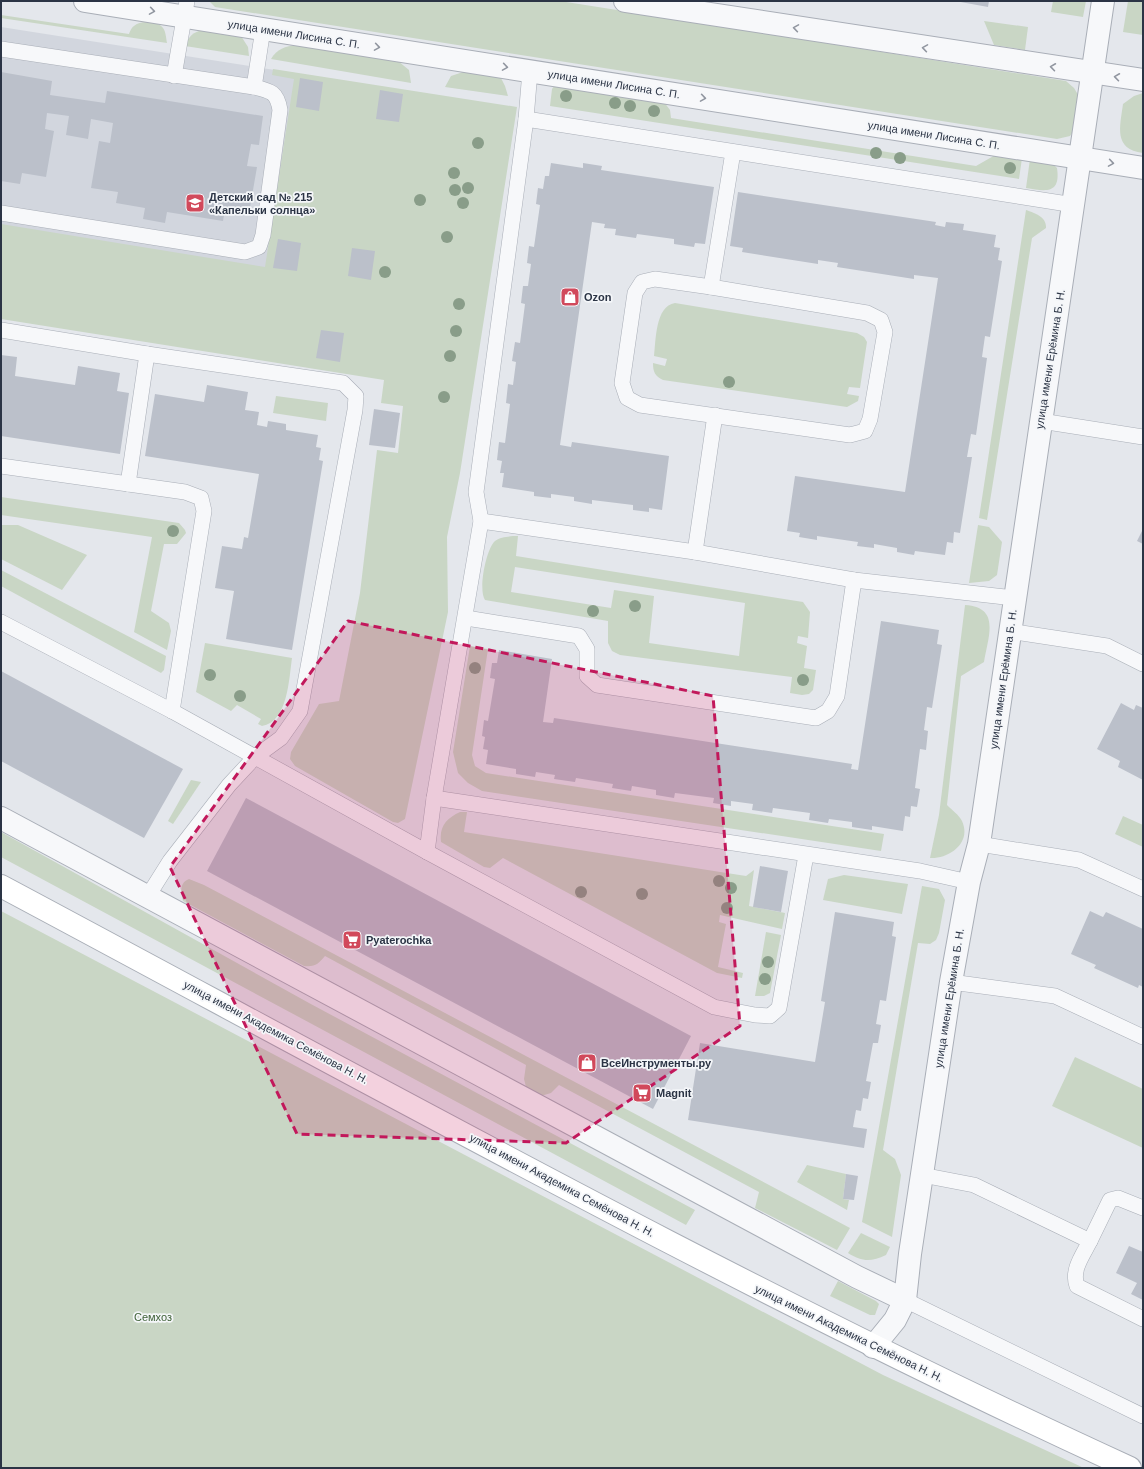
<svg xmlns="http://www.w3.org/2000/svg" width="1144" height="1469" font-family="Helvetica,sans-serif">
  <style>
    .built { fill: #d2d6de }
    .green { fill: #c9d6c5; fill-rule: evenodd }
    .building { fill: #bbc0ca }
    .lines { fill: none; stroke-linecap: round; stroke-linejoin: round }
    .service-casing { stroke: #a9aeb7; stroke-width: 16 }
    .minor-casing { stroke: #a9aeb7; stroke-width: 24 }
    .secondary-casing { stroke: #a9aeb7; stroke-width: 24 }
    .service { stroke: #f7f8fa; stroke-width: 15 }
    .minor { stroke: #f7f8fa; stroke-width: 22 }
    .secondary { stroke: #fff; stroke-width: 22 }
    .tree { fill: #899d89 }
    .oneway { stroke: #9196a0 }
    .marked { fill: #c2185b; fill-opacity: 0.2; stroke: #c2185b; stroke-width: 3; stroke-dasharray: 8 5; stroke-linejoin: round }
    .labels { text-anchor: middle; stroke-width: 3.5; stroke-linejoin: round; paint-order: stroke }
    .street-label { font-size: 11px; fill: #2b3445; stroke: #f4f6f9 }
    .poi-label { font-size: 11px; font-weight: bold; fill: #2b3445; stroke: #f4f6f9; text-anchor: start }
    .park-label { font-size: 11px; fill: #3f6138; stroke: #f4f6f9 }
  </style>
  <rect width="100%" height="100%" fill="#e4e7ec"/>
  <path class="built" d="M1,27L409,91L361,371L1,315Z"/>
  <g class="green">
    <path d="M209,1H560L1066,81L1074,88L1080,98L1076,128L1070,136L1057,139L215,7Z"/>
    <path d="M1053,1H1086L1083,17L1051,12Z"/>
    <path d="M1128,1H1143V35L1123,32Z"/>
    <path d="M1,15L129,34C130,31 132,27 134,26C140,20 158,21 163,28C166,32 166,38 167,43L1,18Z"/>
    <path d="M984,21L1028,27L1025,50L994,45Z"/>
    <path d="M203,30L241,36L248,47L249,56L185,46C189,36 193,32 203,30Z"/>
    <path d="M297,45L398,61L409,70L411,83L271,59C277,49 285,46 297,45Z"/>
    <path d="M273,69L517,107L460,473L447,537L448,612L405,819L398,823L393,822L295,766L290,759L291,752L319,704L339,701L360,593L377,450L398,453L403,406L381,403L384,380L1,319V224L265,267L294,79L272,75Z"/>
    <path d="M466,71L500,76L505,86L508,96L445,87L451,76Z"/>
    <path d="M555,85L664,102L670,110L671,118L976,166L997,154L1022,158L1019,179L550,106L552,89Z"/>
    <path d="M1143,93V153C1113,149 1120,127 1123,104L1134,96Z"/>
    <path d="M1030,159L1054,165L1057,168C1061,195 1045,191 1026,188Z"/>
    <path d="M1026,210C1035,213 1047,217 1046,228L1032,238L987,520L979,518Z"/>
    <path d="M675,303L857,333L864,337L867,342L860,388L849,387L847,394L859,396L858,401L847,407L663,380C655,376 653,372 653,363L665,366L667,359L654,356C656,341 655,306 675,303Z"/>
    <path d="M276,396L328,403L326,421L273,413Z"/>
    <path d="M1,497L179,523L185,530L186,533L177,544H164L151,611L169,623L171,631L167,650L134,632L152,537L1,515Z"/>
    <path d="M1,525H18L87,555L62,590L1,559Z"/>
    <path d="M978,525L989,527L1002,542L997,575L989,581L969,583Z"/>
    <path d="M513,536H518L516,556L803,602L810,612L808,638L798,636L797,643L807,646L804,668L816,670L813,690L809,694L802,695L790,693L792,677L620,655L612,651L608,643V621L485,600C478,590 486,549 495,541C500,537 507,537 513,536ZM515,567L745,603L739,656L649,643L654,596L614,590L611,608L511,592Z"/>
    <path d="M1,570L166,656L164,670L161,673L1,586Z"/>
    <path d="M965,605C1001,607 988,637 984,662L961,676L947,805C952,810 959,815 962,821C972,843 949,859 930,858L939,815Z"/>
    <path d="M205,643L292,658C289,678 288,722 262,726L258,724L261,719L237,705L231,711L196,692Z"/>
    <path d="M470,646L488,649L472,755L475,766L486,773L884,834L881,851L482,791L468,783L458,773L453,752Z"/>
    <path d="M191,780L201,782L173,824L168,821Z"/>
    <path d="M460,812H467L464,832L746,876L754,870L749,906L785,913L782,929L720,915L719,922L726,924L718,967L743,973L742,978L717,973L503,858L490,868L484,867L441,842C439,826 447,818 460,812Z"/>
    <path d="M1123,816L1143,825V847L1115,834Z"/>
    <path d="M1,832L309,1003L695,1210L686,1225L1,857Z"/>
    <path d="M844,875L908,884L902,914L823,900L828,879Z"/>
    <path d="M189,879L204,885L850,1228L837,1250L755,1208L759,1192L559,1085L551,1093L541,1096L526,1087L524,1079L526,1065L325,956C318,964 316,967 304,966L183,901C181,892 179,883 189,879Z"/>
    <path d="M922,886L939,889L945,900L939,933L936,940L930,944L918,943L883,1150L895,1159L901,1175L892,1237L862,1222Z"/>
    <path d="M1,911L883,1375L1084,1468H1Z"/>
    <path d="M766,932L781,935L770,993L764,996H755Z"/>
    <path d="M1075,1057L1143,1089V1148L1052,1106Z"/>
    <path d="M807,1165L846,1174L843,1199L849,1200L847,1210L797,1182Z"/>
    <path d="M861,1233L890,1247L886,1255C871,1262 862,1262 848,1253Z"/>
    <path d="M838,1281L876,1301L879,1304L875,1315H870L830,1296Z"/>
  </g>
  <g class="building">
    <path d="M955,1H989L988,7Z"/>
    <path d="M1,72L52,81L50,95L105,103L107,91L263,116L259,145L251,144L247,166L257,167L249,213L225,209L223,221L167,212L165,223L143,219L145,208L116,203L118,192L91,188L99,141L110,143L113,123L91,119L88,139L66,135L69,116L47,113L45,129L54,131L46,177L22,173L20,184L1,181Z"/>
    <path d="M300,78L323,82L319,111L296,107Z"/>
    <path d="M380,90L403,94L399,122L376,119Z"/>
    <path d="M551,163L583,168V163L602,166L601,170L714,187L705,244L695,243L694,247L674,244V239L637,234L636,238L615,235L616,229L604,228L605,224L592,222L560,445L571,447L572,442L669,456L662,510L649,508V512L633,510V505L592,500V504L574,501V497L551,494V498L534,496V492L502,487L504,473H500L502,461L497,460L499,442L505,443L510,404L506,403L508,384L513,385L516,362L512,361L515,342L520,343L525,304L521,303L523,286H528L531,264L527,263L529,246L534,247L540,205L536,204L538,188L543,189L545,176H549Z"/>
    <path d="M738,192L936,222L935,225L945,227L946,222L964,224L963,230L996,235L994,247L1000,248L998,260L1002,261L990,337L985,336L982,357L987,358L976,435L971,434L967,457H972L960,533L954,532L953,543L947,542L945,555L915,551L914,555L897,552V548L874,544V548L857,546L858,542L817,536V540L799,537L800,533L787,531L795,476L905,492L938,278L914,275V279L837,267L838,263L818,260V264L742,252L743,248L730,246Z"/>
    <path d="M278,239L301,243L297,271L273,268Z"/>
    <path d="M352,248L375,251L371,280L348,276Z"/>
    <path d="M321,330L344,333L340,362L316,358Z"/>
    <path d="M1,355L17,357L15,376L75,385L78,366L120,373L117,391L129,393L120,454L1,436Z"/>
    <path d="M207,385L248,392L245,410L259,412L257,425L267,427L268,421L286,424V430L318,435L316,447L321,448L319,460L323,461L292,650L226,639L234,591L215,588L222,546L242,549L244,537L248,538L259,474L145,456L155,394L204,402Z"/>
    <path d="M374,409L400,413L395,448L369,445Z"/>
    <path d="M1143,529V544L1137,541Z"/>
    <path d="M881,621L939,630L937,644L942,645L932,708L927,707L924,730L928,731L926,750L920,749L915,788L920,789L917,807L911,806L910,817L905,816L903,831L872,826V830L852,827V822L829,819L828,823L809,820L810,813L773,808L772,813L752,810L753,804L731,801V806L713,803L714,798L675,793L674,798L656,795V790L632,786L631,791L612,788L613,784L576,778L575,782L554,779L555,775L536,772L535,777L516,774V769L486,764L488,750L483,749L485,737L482,736L484,720L488,721L495,679L490,678L492,663H497L499,650L552,659L543,722L553,723L554,718L852,764L851,769L858,770Z"/>
    <path d="M1,671L183,769L144,838L1,761Z"/>
    <path d="M1121,703L1134,710L1136,705L1143,708V780L1118,767L1120,761L1097,749Z"/>
    <path d="M246,798L691,1036L653,1109L207,871Z"/>
    <path d="M760,866L788,871L781,912L753,907Z"/>
    <path d="M1090,911L1103,917L1106,912L1143,929V987L1139,985L1138,988L1094,968L1096,965L1071,954Z"/>
    <path d="M835,912L894,922L892,936L896,937L886,1001L880,1000L876,1024L881,1025L878,1043H873L866,1081L871,1082L868,1099L863,1098L861,1111L856,1110L853,1127L867,1129L864,1148L688,1120L700,1043L815,1062L825,1002L821,1001Z"/>
    <path d="M846,1174L858,1176L854,1200L843,1199Z"/>
    <path d="M1129,1246L1143,1252V1300L1131,1294L1137,1283L1116,1273Z"/>
  </g>
  <g class="lines">
    <defs>
      <g id="service">
        <path d="M1,49L254,87C271,91 277,92 280,110L263,235L259,247L245,252L1,213"/>
        <path d="M174,76L187,1"/>
        <path d="M254,87L263,29"/>
        <path d="M526,119L530,71"/>
        <path d="M655,279L711,287L867,313L881,320L885,332L870,419L865,431L850,435L640,405L627,398L622,383L635,293L642,282Z"/>
        <path d="M711,287L733,152"/>
        <path d="M1,330L147,354L343,383L356,396L355,410L300,711L281,738L255,757L229,785L170,861L148,896"/>
        <path d="M1041,421L1143,437"/>
        <path d="M1,466L185,492L201,498L204,511L172,711"/>
        <path d="M128,484L147,354"/>
        <path d="M481,521L695,552L854,580L1014,598"/>
        <path d="M695,552L715,415"/>
        <path d="M466,618L579,636L587,649V676L597,685L816,718L828,711L837,696L854,580"/>
        <path d="M1,622L172,711L427,852L714,1007L755,1015L770,1016L779,1008L806,855"/>
        <path d="M1009,631L1107,646L1143,664"/>
        <path d="M434,798L920,871L969,882"/>
        <path d="M979,844L1079,860L1143,889"/>
        <path d="M427,852L434,798L481,521L476,492L526,119L1074,205"/>
        <path d="M951,982L1055,996L1143,1037"/>
        <path d="M922,1175L974,1185L1090,1241C1083,1255 1071,1270 1077,1286L1143,1319"/>
        <path d="M1090,1241L1110,1200L1118,1198L1143,1208"/>
        <path d="M905,1300L1143,1416"/>
      </g>
      <g id="minor">
        <path d="M85,1L1143,168"/>
        <path d="M625,1L1143,80"/>
        <path d="M1,818L857,1277L905,1300"/>
        <path d="M873,1347L895,1320L905,1300L910,1254L951,982L969,882L979,844L1103,1"/>
      </g>
      <path id="secondary" d="M1,886C374,1085 745,1292 1130,1468"/>
    </defs>
    <use href="#service" class="service-casing"/>
    <use href="#minor" class="minor-casing"/>
    <use href="#secondary" class="secondary-casing"/>
    <use href="#service" class="service"/>
    <use href="#minor" class="minor"/>
    <use href="#secondary" class="secondary"/>
  </g>
  <g class="tree">
    <circle cx="566" cy="96" r="6"/>
    <circle cx="615" cy="103" r="6"/>
    <circle cx="630" cy="106" r="6"/>
    <circle cx="654" cy="111" r="6"/>
    <circle cx="478" cy="143" r="6"/>
    <circle cx="876" cy="153" r="6"/>
    <circle cx="900" cy="158" r="6"/>
    <circle cx="1010" cy="168" r="6"/>
    <circle cx="454" cy="173" r="6"/>
    <circle cx="468" cy="188" r="6"/>
    <circle cx="455" cy="190" r="6"/>
    <circle cx="420" cy="200" r="6"/>
    <circle cx="463" cy="203" r="6"/>
    <circle cx="447" cy="237" r="6"/>
    <circle cx="385" cy="272" r="6"/>
    <circle cx="459" cy="304" r="6"/>
    <circle cx="456" cy="331" r="6"/>
    <circle cx="450" cy="356" r="6"/>
    <circle cx="729" cy="382" r="6"/>
    <circle cx="444" cy="397" r="6"/>
    <circle cx="173" cy="531" r="6"/>
    <circle cx="635" cy="606" r="6"/>
    <circle cx="593" cy="611" r="6"/>
    <circle cx="475" cy="668" r="6"/>
    <circle cx="210" cy="675" r="6"/>
    <circle cx="803" cy="680" r="6"/>
    <circle cx="240" cy="696" r="6"/>
    <circle cx="719" cy="881" r="6"/>
    <circle cx="731" cy="888" r="6"/>
    <circle cx="581" cy="892" r="6"/>
    <circle cx="642" cy="894" r="6"/>
    <circle cx="727" cy="908" r="6"/>
    <circle cx="768" cy="962" r="6"/>
    <circle cx="765" cy="979" r="6"/>
  </g>
  <defs><path id="oneway-chevron" d="M-2-3.5L2.5 0L-2 3.5" fill="none" stroke-width="1.6" stroke-linecap="round" stroke-linejoin="round"/></defs>
  <g class="oneway">
    <use href="#oneway-chevron" transform="translate(152 11) rotate(9)"/>
    <use href="#oneway-chevron" transform="translate(796 28) rotate(-171)"/>
    <use href="#oneway-chevron" transform="translate(377 47) rotate(9)"/>
    <use href="#oneway-chevron" transform="translate(925 48) rotate(-171)"/>
    <use href="#oneway-chevron" transform="translate(505 67) rotate(9)"/>
    <use href="#oneway-chevron" transform="translate(1053 67) rotate(-172)"/>
    <use href="#oneway-chevron" transform="translate(1117 77) rotate(-172)"/>
    <use href="#oneway-chevron" transform="translate(703 98) rotate(9)"/>
    <use href="#oneway-chevron" transform="translate(1111 163) rotate(9)"/>
  </g>
  <path class="marked" d="M348,621L713,696L740,1026L566,1143L297,1134L170,867Z"/>
  <defs>
    <symbol id="school-square" viewBox="-11 -11 22 22"><rect x="-9" y="-9" width="18" height="18" rx="4" fill="#d1495b" stroke="#f4f6f9"/><path d="M0-5L7-2L0 1L-7-2ZM-4 1L0 2.5L4 1V4Q0 6-4 4Z" fill="#fff"/></symbol>
    <symbol id="shop-square" viewBox="-11 -11 22 22"><rect x="-9" y="-9" width="18" height="18" rx="4" fill="#d1495b" stroke="#f4f6f9"/><path d="M-5-2.5h2.3a2.7 3.5 0 0 1 5.4 0H5L5.5 6h-11ZM-1.5-2.5h3a1.5 2.3 0 0 0-3 0Z" fill="#fff"/></symbol>
    <symbol id="supermarket-square" viewBox="-11 -11 22 22"><rect x="-9" y="-9" width="18" height="18" rx="4" fill="#d1495b" stroke="#f4f6f9"/><path d="M-6-5.5h2.5l.6 2H6L4.5 2H-2.5L-4.4-4H-6ZM-1.5 3.2a1.3 1.3 0 1 0 .1 0ZM3 3.2a1.3 1.3 0 1 0 .1 0Z" fill="#fff"/></symbol>
  </defs>
  <g fill-rule="evenodd">
    <use href="#school-square" x="184" y="192" width="22" height="22"/>
    <use href="#shop-square" x="559" y="286" width="22" height="22"/>
    <use href="#supermarket-square" x="341" y="929" width="22" height="22"/>
    <use href="#shop-square" x="576" y="1052" width="22" height="22"/>
    <use href="#supermarket-square" x="631" y="1082" width="22" height="22"/>
  </g>
  <g class="labels">
    <g class="street-label">
      <text transform="translate(294 34) rotate(9)" y="4">улица имени Лисина С. П.</text>
      <text transform="translate(614 84) rotate(9)" y="4">улица имени Лисина С. П.</text>
      <text transform="translate(934 135) rotate(9)" y="4">улица имени Лисина С. П.</text>
      <text transform="translate(1050 359) rotate(-81)" y="4">улица имени Ерёмина Б. Н.</text>
      <text transform="translate(1003 679) rotate(-82)" y="4">улица имени Ерёмина Б. Н.</text>
      <text transform="translate(949 998) rotate(-81)" y="4">улица имени Ерёмина Б. Н.</text>
      <text transform="translate(276 1032) rotate(28)" y="4">улица имени Академика Семёнова Н. Н.</text>
      <text transform="translate(562 1185) rotate(28)" y="4">улица имени Академика Семёнова Н. Н.</text>
      <text transform="translate(849 1333) rotate(26)" y="4">улица имени Академика Семёнова Н. Н.</text>
    </g>
    <g class="poi-label">
      <text x="209" y="201">Детский сад № 215<tspan x="209" dy="13">«Капельки солнца»</tspan></text>
      <text x="584" y="301">Ozon</text>
      <text x="366" y="944">Pyaterochka</text>
      <text x="601" y="1067">ВсеИнструменты.ру</text>
      <text x="656" y="1097">Magnit</text>
    </g>
    <g class="park-label">
      <text x="153" y="1321">Семхоз</text>
    </g>
  </g>
  <rect width="1144" height="1469" fill="none" stroke="#2b3445" stroke-width="4"/>
</svg>
